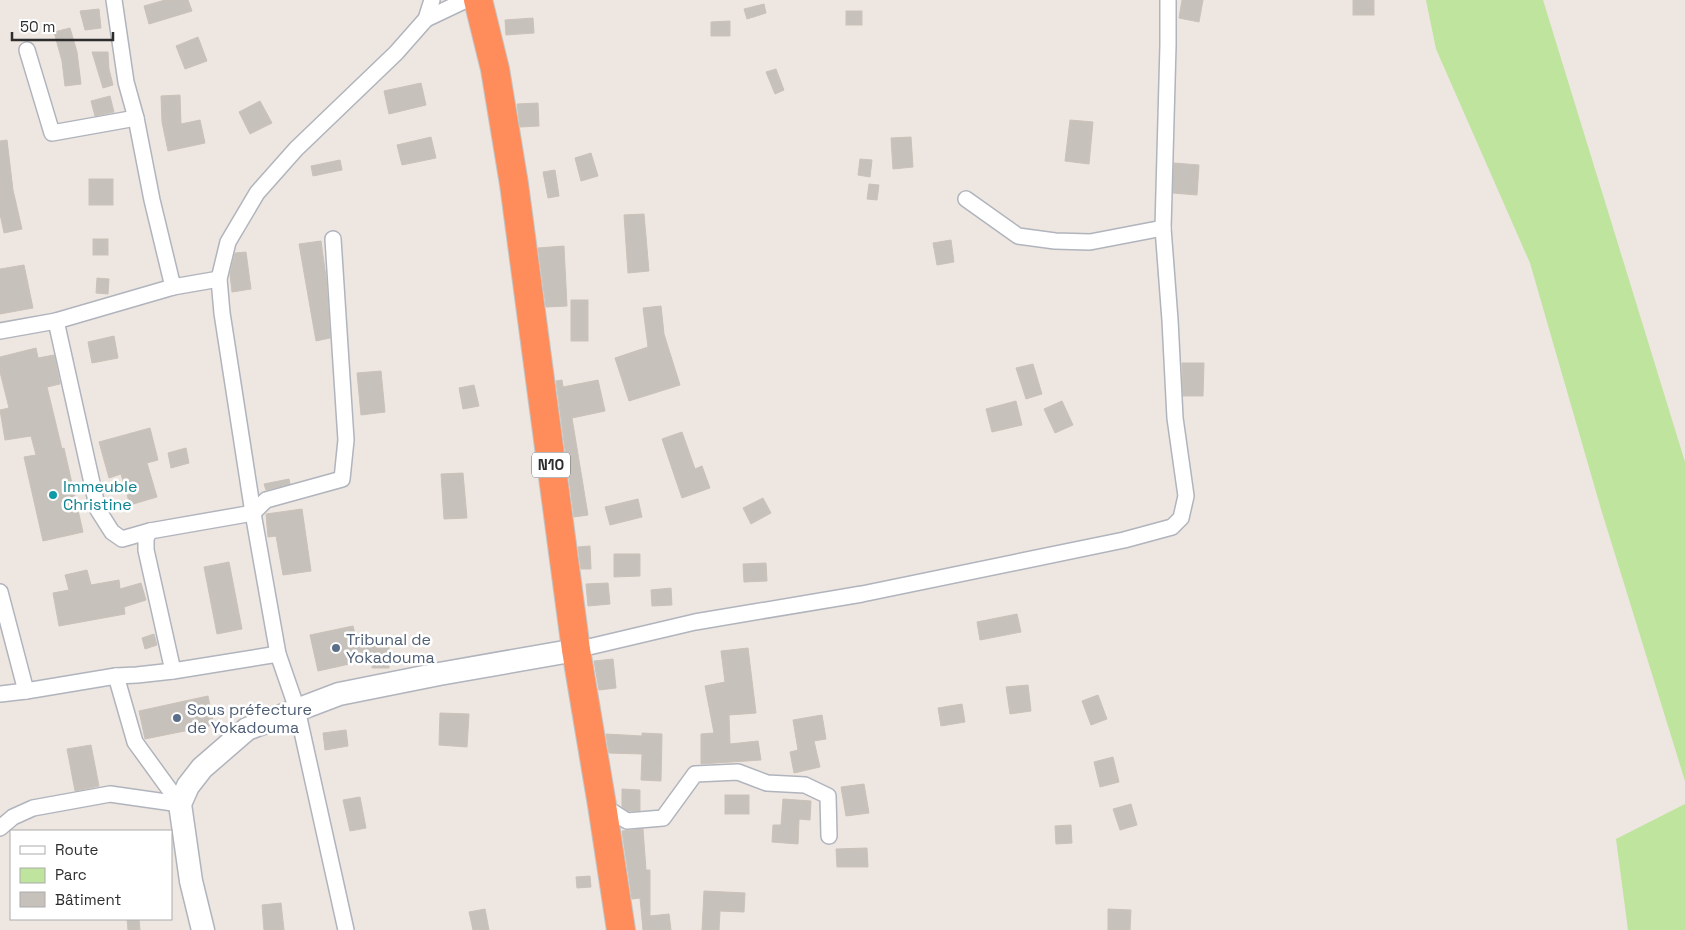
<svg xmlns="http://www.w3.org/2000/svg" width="1685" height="930" font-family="'Space Grotesk',sans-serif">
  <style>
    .green { fill: #bee49d }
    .building { fill: #c7c1bb; stroke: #cac2b9 }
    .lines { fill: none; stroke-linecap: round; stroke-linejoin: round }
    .street-casing { stroke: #b0b4bd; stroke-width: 18 }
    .secondary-casing { stroke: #b0b4bd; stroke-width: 25 }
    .highway-casing { stroke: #c4c4c4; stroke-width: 30 }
    .street { stroke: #fff; stroke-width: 15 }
    .secondary { stroke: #fff; stroke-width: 22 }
    .highway { stroke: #fe8d5b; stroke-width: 28 }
    .culture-dot { fill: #0f9aa8; stroke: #fff; stroke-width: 2 }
    .service-dot { fill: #5c6f8a; stroke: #fff; stroke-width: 2 }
    .labels { text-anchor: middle; stroke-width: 5; stroke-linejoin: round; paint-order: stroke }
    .shield { fill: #fff; stroke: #6c6c6c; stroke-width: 1 }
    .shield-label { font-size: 15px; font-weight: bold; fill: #2d2d2d }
    .culture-label { font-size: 16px; fill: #0d838f; stroke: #fff; text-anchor: start }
    .service-label { font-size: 16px; fill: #4e5e75; stroke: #fff; text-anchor: start }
  </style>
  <rect width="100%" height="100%" fill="#eee6e0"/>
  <g class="green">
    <path d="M1426,0H1543L1685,462V781L1601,509L1530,263L1436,49Z"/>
    <path d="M1685,804V930H1628L1616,839Z"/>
  </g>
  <g class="building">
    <path d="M165,0H188L192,11L149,24L144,6Z"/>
    <path d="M1182,0H1203L1199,22L1179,18Z"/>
    <rect x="1353" y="0" width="21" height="15"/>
    <path d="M764,4L766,13L747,19L744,9Z"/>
    <path d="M99,9L101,28L85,30L80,11Z"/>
    <rect x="846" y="11" width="16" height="14"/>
    <path d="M533,18L534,33L506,35L505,20Z"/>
    <path d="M730,21V36H711V22Z"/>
    <path d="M70,28L77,52L81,84L65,86L62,61L54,32Z"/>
    <path d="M198,37L207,61L185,69L176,46Z"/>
    <path d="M92,52H108L109,69L113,85L103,88Z"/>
    <path d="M776,69L784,90L775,94L766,72Z"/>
    <path d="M421,83L426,105L389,114L384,91Z"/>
    <path d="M180,95L181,124L200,120L205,143L168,151L162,122L161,96Z"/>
    <path d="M110,96L114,112L95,116L91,101Z"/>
    <path d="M260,101L272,123L250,134L239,112Z"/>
    <path d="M538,103L539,126L520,127L517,104Z"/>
    <path d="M1070,120L1093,122L1089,164L1065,161Z"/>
    <path d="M431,137L436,158L402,165L397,145Z"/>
    <path d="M911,137L913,167L893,169L891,138Z"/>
    <path d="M7,140L13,190L22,229L4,233L0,214V141Z"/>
    <path d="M591,153L598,176L581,181L575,158Z"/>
    <path d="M860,159L872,160L870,177L858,175Z"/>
    <path d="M340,160L342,170L313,176L311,166Z"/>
    <path d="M1174,163L1199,165L1197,195L1173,193Z"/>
    <path d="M555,170L559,196L548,198L543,172Z"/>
    <rect x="89" y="179" width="24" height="26"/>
    <path d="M869,184L879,185L877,200L867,199Z"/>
    <path d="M644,214L649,271L628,273L624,215Z"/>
    <rect x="93" y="239" width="15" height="16"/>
    <path d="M951,240L954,262L937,265L933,243Z"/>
    <path d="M321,241L326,277L330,338L316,341L299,244Z"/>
    <path d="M564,246L567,306L546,307L538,248Z"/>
    <path d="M246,252L251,289L232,292L230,274L235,253Z"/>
    <path d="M24,265L33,308L0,314V269Z"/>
    <path d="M97,278L109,279L108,294L96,293Z"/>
    <rect x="571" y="300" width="17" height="41"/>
    <path d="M661,306L664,334L680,385L629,401L615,358L648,347L643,308Z"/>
    <path d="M114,336L118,358L92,363L88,342Z"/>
    <path d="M36,348L38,358L54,355L60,384L47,387L62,449L64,448L83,532L43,541L24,457L36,455L31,436L5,440L0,410L9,408L0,372V357Z"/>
    <path d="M1182,363H1204L1203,396H1183Z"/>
    <path d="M1033,364L1042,394L1026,399L1016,368Z"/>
    <path d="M381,371L385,412L361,415L357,373Z"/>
    <path d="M562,380L563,387L598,380L605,411L572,418L588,515L574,517L556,381Z"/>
    <path d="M474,385L479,406L463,409L459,388Z"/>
    <path d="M1016,401L1022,425L992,432L986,409Z"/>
    <path d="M1062,401L1073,425L1055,433L1044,409Z"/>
    <path d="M150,428L158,460L147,463L157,497L130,505L121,474L109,478L99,442Z"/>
    <path d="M682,432L695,469L702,466L710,488L682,498L662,439Z"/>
    <path d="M186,448L189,463L171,468L168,453Z"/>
    <path d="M463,473L467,518L444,519L441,474Z"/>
    <path d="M289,479L290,484L266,490L264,484Z"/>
    <path d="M763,498L771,513L751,524L743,508Z"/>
    <path d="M638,499L642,517L610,525L605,507Z"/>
    <path d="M302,509L311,571L283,575L276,536L268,537L266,514Z"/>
    <path d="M590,546L591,569H581L578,547Z"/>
    <path d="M614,554H640V576L614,577Z"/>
    <path d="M229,562L242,629L217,634L204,567Z"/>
    <path d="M766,563L767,581L744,582L743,564Z"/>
    <path d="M87,570L91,585L119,580L120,589L141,583L146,600L124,607L125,614L59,626L53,593L69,590L65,575Z"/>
    <path d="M608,583L610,604L588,606L586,584Z"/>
    <path d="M671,588L672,605L652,606L651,590Z"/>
    <path d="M1017,614L1021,632L980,640L977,622Z"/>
    <path d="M353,626L356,638H389V668H372V659L318,671L310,635Z"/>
    <path d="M154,634L157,645L145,649L142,638Z"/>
    <path d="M748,648L756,713L729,715L730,744L758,741L761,760L701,764V734L714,733L705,686L725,682L721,651Z"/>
    <path d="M613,659L616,688L599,690L594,661Z"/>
    <path d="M1028,685L1031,711L1010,714L1006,687Z"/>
    <path d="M1098,695L1107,719L1091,725L1082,701Z"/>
    <path d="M208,696L214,725L145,739L139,711Z"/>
    <path d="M962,704L965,722L941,726L938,708Z"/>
    <path d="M440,713L469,714L467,747L439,745Z"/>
    <path d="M822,715L826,739L814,741L820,767L794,773L790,752L798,750L793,720Z"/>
    <path d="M346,730L348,746L325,750L323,733Z"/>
    <path d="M642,733L662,734L661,781L641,780L642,754L609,753L606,734L642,736Z"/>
    <path d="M91,745L99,786L75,791L67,749Z"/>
    <path d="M1113,757L1119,782L1100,787L1094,762Z"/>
    <path d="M864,784L869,813L846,816L841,787Z"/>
    <path d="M622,789L640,790V811H628L622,807Z"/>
    <rect x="725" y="795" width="24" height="19"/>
    <path d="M360,797L366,828L350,831L343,800Z"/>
    <path d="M783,799L811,801L810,820L799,819L798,844L772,842L773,825H781Z"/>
    <path d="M1131,804L1137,825L1120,830L1113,809Z"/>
    <path d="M1071,825L1072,843L1056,844L1055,826Z"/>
    <path d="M643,829L646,870H650V916L669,914L671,930H643L640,898L632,899L622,831Z"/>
    <path d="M867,848L868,867H837L836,849Z"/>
    <path d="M590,876L591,887L577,888L576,877Z"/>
    <path d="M704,891L745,893L744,912L720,911L719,930H702Z"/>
    <path d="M281,903L284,930H264L262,905Z"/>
    <path d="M485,909L489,930H473L469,912Z"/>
    <path d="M1108,909L1131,910L1130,930H1108Z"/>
    <path d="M127,919H139L140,930H128Z"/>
  </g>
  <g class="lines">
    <defs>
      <g id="street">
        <path d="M114,0L126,82L136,118L152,200L173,287L219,279"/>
        <path d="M426,19L466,0"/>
        <path d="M27,50L52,133L136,118"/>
        <path d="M966,199L1018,236L1055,241L1090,242L1163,228"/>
        <path d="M56,321L98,510L112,532L122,539L150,531"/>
        <path d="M0,331L56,321L173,287"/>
        <path d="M0,592L26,691L116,676L137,675L173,671L278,654"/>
        <path d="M576,650L695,622L862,594L1124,540L1172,527L1181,518L1186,496L1175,418L1170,320L1163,228L1168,45V0"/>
        <path d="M173,671L146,550V538L150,531L253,513L266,500L342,479L346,440L333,239"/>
        <path d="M116,676L135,742L180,804"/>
        <path d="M0,694L26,691"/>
        <path d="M602,805L627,821L663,818L695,774L738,772L767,783L805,785L828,796L829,836"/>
        <path d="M0,828L13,817L33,808L110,794L180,804"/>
        <path d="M346,930L297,709L278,654L253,513L222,313L219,279L228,242L257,193L296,149L396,53L426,19L432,0"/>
      </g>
      <path id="secondary" d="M203,930L191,881L180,804L188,786L202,768L247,729L339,694L439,674L576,650"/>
      <path id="highway" d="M478,0L495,69L514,184L576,650L602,805L621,930"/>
    </defs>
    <use href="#street" class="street-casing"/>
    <use href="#secondary" class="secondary-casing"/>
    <use href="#highway" class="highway-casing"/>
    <use href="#street" class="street"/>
    <use href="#secondary" class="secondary"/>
    <use href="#highway" class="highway"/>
  </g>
  <circle class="culture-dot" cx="53" cy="495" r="5"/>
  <g class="service-dot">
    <circle cx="336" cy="648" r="5"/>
    <circle cx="177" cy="718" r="5"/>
  </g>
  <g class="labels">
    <rect class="shield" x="532" y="452.5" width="38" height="25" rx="4"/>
    <g class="shield-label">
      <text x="551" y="470">N10</text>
    </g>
    <g class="culture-label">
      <text x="63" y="492">Immeuble<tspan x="63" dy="18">Christine</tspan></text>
    </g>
    <g class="service-label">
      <text x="346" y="645">Tribunal de<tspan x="346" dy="18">Yokadouma</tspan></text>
      <text x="187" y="715">Sous préfecture<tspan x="187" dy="18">de Yokadouma</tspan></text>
    </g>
  </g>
  <rect x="10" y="830" width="162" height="90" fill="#ffffff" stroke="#ababab"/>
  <rect x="20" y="846" width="25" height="8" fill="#ffffff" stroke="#ababab"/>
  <text x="55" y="855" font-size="15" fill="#2d2d2d">Route</text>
  <rect x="20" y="868" width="25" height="15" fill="#bee49d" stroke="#ababab"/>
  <text x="55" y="880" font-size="15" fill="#2d2d2d">Parc</text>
  <rect x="20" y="892" width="25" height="15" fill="#c7c1bb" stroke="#ababab"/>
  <text x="55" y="905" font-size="15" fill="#2d2d2d">Bâtiment</text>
  <path d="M12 32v8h101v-8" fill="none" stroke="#2d2d2d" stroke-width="2.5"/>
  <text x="20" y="32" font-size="15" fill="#2d2d2d" stroke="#ffffff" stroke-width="4" paint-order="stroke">50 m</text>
</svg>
